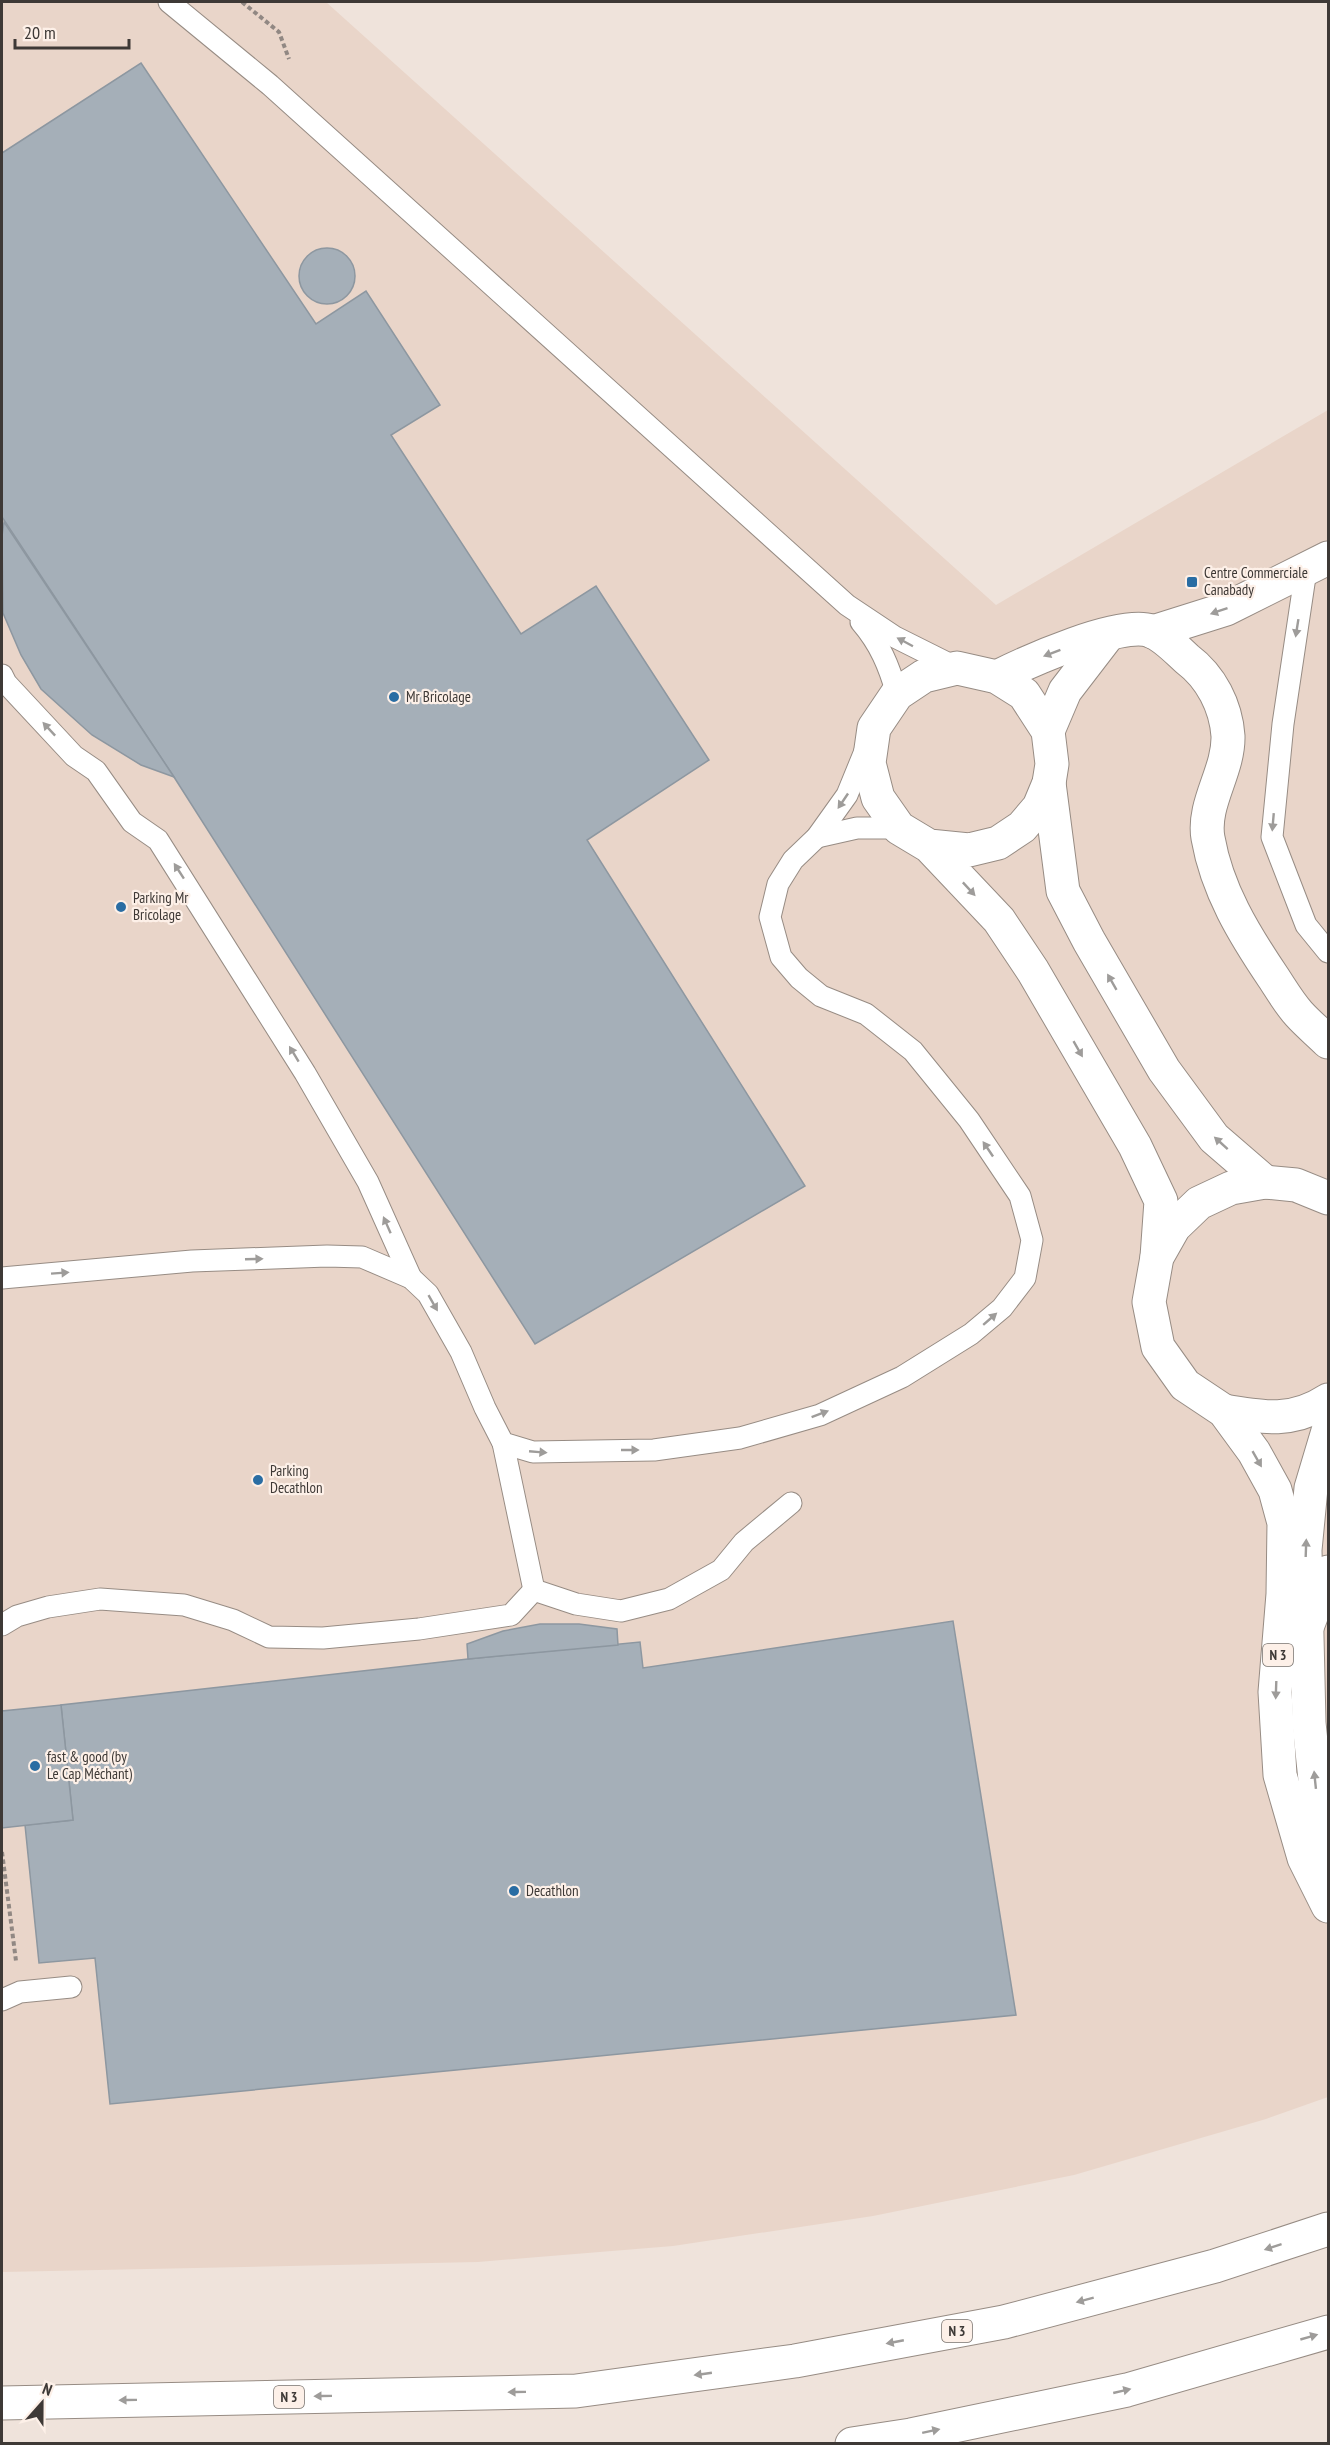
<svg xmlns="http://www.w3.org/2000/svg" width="1330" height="2445" font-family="'PT Sans Narrow',sans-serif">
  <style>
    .built { fill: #e9d5c9 }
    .building { fill: #a5afb8; stroke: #8d97a0; stroke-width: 1.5 }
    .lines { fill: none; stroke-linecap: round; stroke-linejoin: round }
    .service-casing { stroke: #978c84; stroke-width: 23 }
    .minor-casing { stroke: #978c84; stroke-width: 35 }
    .primary-casing { stroke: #978c84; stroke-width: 35 }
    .trunk-casing { stroke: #978c84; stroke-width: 35 }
    .path { stroke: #918883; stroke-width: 4; stroke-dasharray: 4.5 3; stroke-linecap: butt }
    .service { stroke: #fff; stroke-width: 21 }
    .minor { stroke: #fff; stroke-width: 33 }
    .primary { stroke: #fff; stroke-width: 33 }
    .trunk { stroke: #fff; stroke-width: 33 }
    .oneway { fill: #9e9c9a }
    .poi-dot { fill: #2a6da3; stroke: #fdf0e8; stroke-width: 2 }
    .labels { text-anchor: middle; stroke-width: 4.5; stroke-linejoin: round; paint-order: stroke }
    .shield { fill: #fdf0e8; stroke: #77706b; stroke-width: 1.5 }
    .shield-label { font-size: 14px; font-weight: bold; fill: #3e3936 }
    .poi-label { font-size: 15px; fill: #3e3936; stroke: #fdf0e8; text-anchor: start }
  </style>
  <rect width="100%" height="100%" fill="#efe3db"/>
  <path class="built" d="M2,2H326L996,605L1328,410V2097L1266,2119L1074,2175L873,2216L673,2246L478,2262L2,2272Z"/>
  <g class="building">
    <path d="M141,63L316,324L366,291L440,405L391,435L521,634L596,586L709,760L587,840L805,1186L535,1344L174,777L2,517V153Z"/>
    <circle cx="327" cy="276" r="28"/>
    <path d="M4,522L174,777L141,765L92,735L41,689L21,655L3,613L2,536Z"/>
    <path d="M953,1621L1016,2015L110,2104L95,1958L39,1963L25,1825L73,1820L61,1705L468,1659L640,1642L643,1668Z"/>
    <path d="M540,1624H579L617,1629L618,1645L468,1659L467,1644L503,1631Z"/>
    <path d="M61,1705L73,1820L2,1828V1711Z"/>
  </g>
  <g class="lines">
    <defs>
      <g id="service">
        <path d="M169,2L270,85L847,605L895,637L957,668"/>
        <path d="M1306,570L1283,724L1272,837L1306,925L1328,952"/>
        <path d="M861,622C880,644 889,666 897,694"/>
        <path d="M2,675L6,683L74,756L96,771L132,822L158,840L305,1073L368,1182L411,1278"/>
        <path d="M817,837L857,828H899"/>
        <path d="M2,1278L192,1261L327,1256L362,1257L411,1278L428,1294L461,1352L485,1408L503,1443L533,1452L654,1450L740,1438L820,1415L902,1377L971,1334L1002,1308L1025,1278L1032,1240L1020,1196L969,1120L913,1051L866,1014L821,996L799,978L781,957L770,917L778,884L793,860L817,837L847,795L865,751"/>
        <path d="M503,1443L534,1590L576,1604L621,1611L669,1599L721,1570L744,1542L791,1503"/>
        <path d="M2,1625L17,1616L48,1607L100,1599L184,1605L233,1620L269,1637L323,1638L419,1629L511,1615L534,1590"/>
        <path d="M2,2000L20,1992L71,1987"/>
      </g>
      <g id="minor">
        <path d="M1153,632L1226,609L1328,558"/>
        <path d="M997,677C1027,662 1120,620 1151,631C1164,636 1177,650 1187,659C1211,677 1226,706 1228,736C1229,771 1202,804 1208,838C1217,890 1244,934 1273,977C1281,989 1289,1003 1299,1014C1308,1024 1319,1033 1328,1042"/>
        <path d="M1048,731L1065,691L1108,635"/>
        <path d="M1049,783L1063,891L1089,941L1164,1070L1214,1138L1265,1182"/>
        <path d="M929,846L969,850L998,843L1022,827L1039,807L1049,783L1052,764L1048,731L1024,694L997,677L957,668L924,676L897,694L874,728L869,763L878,798L899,828L929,846L999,920L1033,971L1135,1146L1161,1201L1157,1257"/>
      </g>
      <g id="primary">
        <path d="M1328,1198L1296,1185L1265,1182L1231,1188L1199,1203L1174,1227L1157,1257L1149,1302L1158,1347L1185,1385L1224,1411L1254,1452L1275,1490L1284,1523L1283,1594L1275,1692L1280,1775L1304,1858L1328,1906"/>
        <path d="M1224,1411C1264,1418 1293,1423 1328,1400"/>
        <path d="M1328,1431L1311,1488L1305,1550L1309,1723L1319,1817L1328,1880"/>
      </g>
      <g id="trunk">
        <path d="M1307,1627L1328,1572"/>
        <path d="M2,2403L576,2391L795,2361L1004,2322L1215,2266L1328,2229"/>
        <path d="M852,2444L911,2435L1127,2390L1328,2332"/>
      </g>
    </defs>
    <use href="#service" class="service-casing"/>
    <use href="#minor" class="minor-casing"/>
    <use href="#primary" class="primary-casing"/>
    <use href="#trunk" class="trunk-casing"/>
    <g class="path">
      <path d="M242,2L279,32L289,59"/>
      <path d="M2,1852L16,1961"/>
    </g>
    <use href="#service" class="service"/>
    <use href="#minor" class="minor"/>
    <use href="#primary" class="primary"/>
    <use href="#trunk" class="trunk"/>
  </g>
  <defs><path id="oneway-solid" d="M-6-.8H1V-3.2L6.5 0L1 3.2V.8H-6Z" transform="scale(1.5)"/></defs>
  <g class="oneway">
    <use href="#oneway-solid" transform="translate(1219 611) rotate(161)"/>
    <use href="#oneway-solid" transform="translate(1297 628) rotate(99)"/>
    <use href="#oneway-solid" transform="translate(905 642) rotate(-152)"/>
    <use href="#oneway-solid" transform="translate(1052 653) rotate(159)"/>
    <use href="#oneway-solid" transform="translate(49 729) rotate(-133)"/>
    <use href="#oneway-solid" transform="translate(843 801) rotate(124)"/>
    <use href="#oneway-solid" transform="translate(1273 822) rotate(95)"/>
    <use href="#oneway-solid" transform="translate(179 871) rotate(-123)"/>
    <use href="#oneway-solid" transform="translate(969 889) rotate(47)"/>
    <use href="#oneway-solid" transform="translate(1112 982) rotate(-120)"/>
    <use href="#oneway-solid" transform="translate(1078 1049) rotate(60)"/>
    <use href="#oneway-solid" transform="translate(294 1054) rotate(-121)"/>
    <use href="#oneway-solid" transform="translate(1221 1143) rotate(-138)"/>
    <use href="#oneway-solid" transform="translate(988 1149) rotate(-124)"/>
    <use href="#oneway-solid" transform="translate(387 1225) rotate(-114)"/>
    <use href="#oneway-solid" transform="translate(254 1259) rotate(-2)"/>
    <use href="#oneway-solid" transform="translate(60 1273) rotate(-4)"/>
    <use href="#oneway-solid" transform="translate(433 1303) rotate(60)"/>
    <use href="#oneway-solid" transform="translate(990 1319) rotate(-41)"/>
    <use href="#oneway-solid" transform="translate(820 1414) rotate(-21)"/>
    <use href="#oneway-solid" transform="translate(630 1450)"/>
    <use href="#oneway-solid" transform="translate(538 1452) rotate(5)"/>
    <use href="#oneway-solid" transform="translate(1257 1459) rotate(60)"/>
    <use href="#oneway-solid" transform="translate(1306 1548) rotate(-88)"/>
    <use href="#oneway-solid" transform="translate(1276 1690) rotate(92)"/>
    <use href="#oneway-solid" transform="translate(1315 1780) rotate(-96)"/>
    <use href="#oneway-solid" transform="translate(1273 2247) rotate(162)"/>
    <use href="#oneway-solid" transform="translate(1085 2300) rotate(165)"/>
    <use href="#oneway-solid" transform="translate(1309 2337) rotate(-16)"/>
    <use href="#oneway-solid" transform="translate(895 2342) rotate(169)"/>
    <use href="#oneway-solid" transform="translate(703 2374) rotate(172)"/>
    <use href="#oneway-solid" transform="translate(1122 2391) rotate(-13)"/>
    <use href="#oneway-solid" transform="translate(517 2392) rotate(179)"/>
    <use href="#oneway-solid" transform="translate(323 2396) rotate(179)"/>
    <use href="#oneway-solid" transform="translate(128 2400) rotate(179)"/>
    <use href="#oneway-solid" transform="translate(931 2431) rotate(-12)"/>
  </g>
  <g class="poi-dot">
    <rect x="1186" y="576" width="12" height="12" rx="3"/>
    <circle cx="394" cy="697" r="6"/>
    <circle cx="121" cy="907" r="6"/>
    <circle cx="258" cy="1480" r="6"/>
    <circle cx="35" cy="1766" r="6"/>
    <circle cx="514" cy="1891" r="6"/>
  </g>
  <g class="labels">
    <g class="shield">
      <rect x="1263" y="1644" width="30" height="22" rx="4.5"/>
      <rect x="942" y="2320" width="30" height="22" rx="4.5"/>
      <rect x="274" y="2386" width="30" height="22" rx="4.5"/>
    </g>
    <g class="shield-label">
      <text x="1278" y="1660">N 3</text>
      <text x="957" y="2336">N 3</text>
      <text x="289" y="2402">N 3</text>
    </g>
    <g class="poi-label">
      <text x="1204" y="578">Centre Commerciale<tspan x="1204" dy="17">Canabady</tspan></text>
      <text x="406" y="702">Mr Bricolage</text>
      <text x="133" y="903">Parking Mr<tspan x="133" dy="17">Bricolage</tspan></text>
      <text x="270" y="1476">Parking<tspan x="270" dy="17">Decathlon</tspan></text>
      <text x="47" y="1762">fast &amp; good (by<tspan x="47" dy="17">Le Cap Méchant)</tspan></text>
      <text x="526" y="1896">Decathlon</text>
    </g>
  </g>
  <rect width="1330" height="2445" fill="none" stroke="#3e3936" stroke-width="6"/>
  <g transform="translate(42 2403) rotate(21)" stroke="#fdf0e8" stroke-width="4.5" paint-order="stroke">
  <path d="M0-4.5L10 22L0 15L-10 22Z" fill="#3e3936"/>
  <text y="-9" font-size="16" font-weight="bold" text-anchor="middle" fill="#3e3936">N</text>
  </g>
  <path d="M15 39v9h114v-9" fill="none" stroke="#3e3936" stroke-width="3"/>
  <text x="24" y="39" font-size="18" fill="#3e3936" stroke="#fdf0e8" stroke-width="4.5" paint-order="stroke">20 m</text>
</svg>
